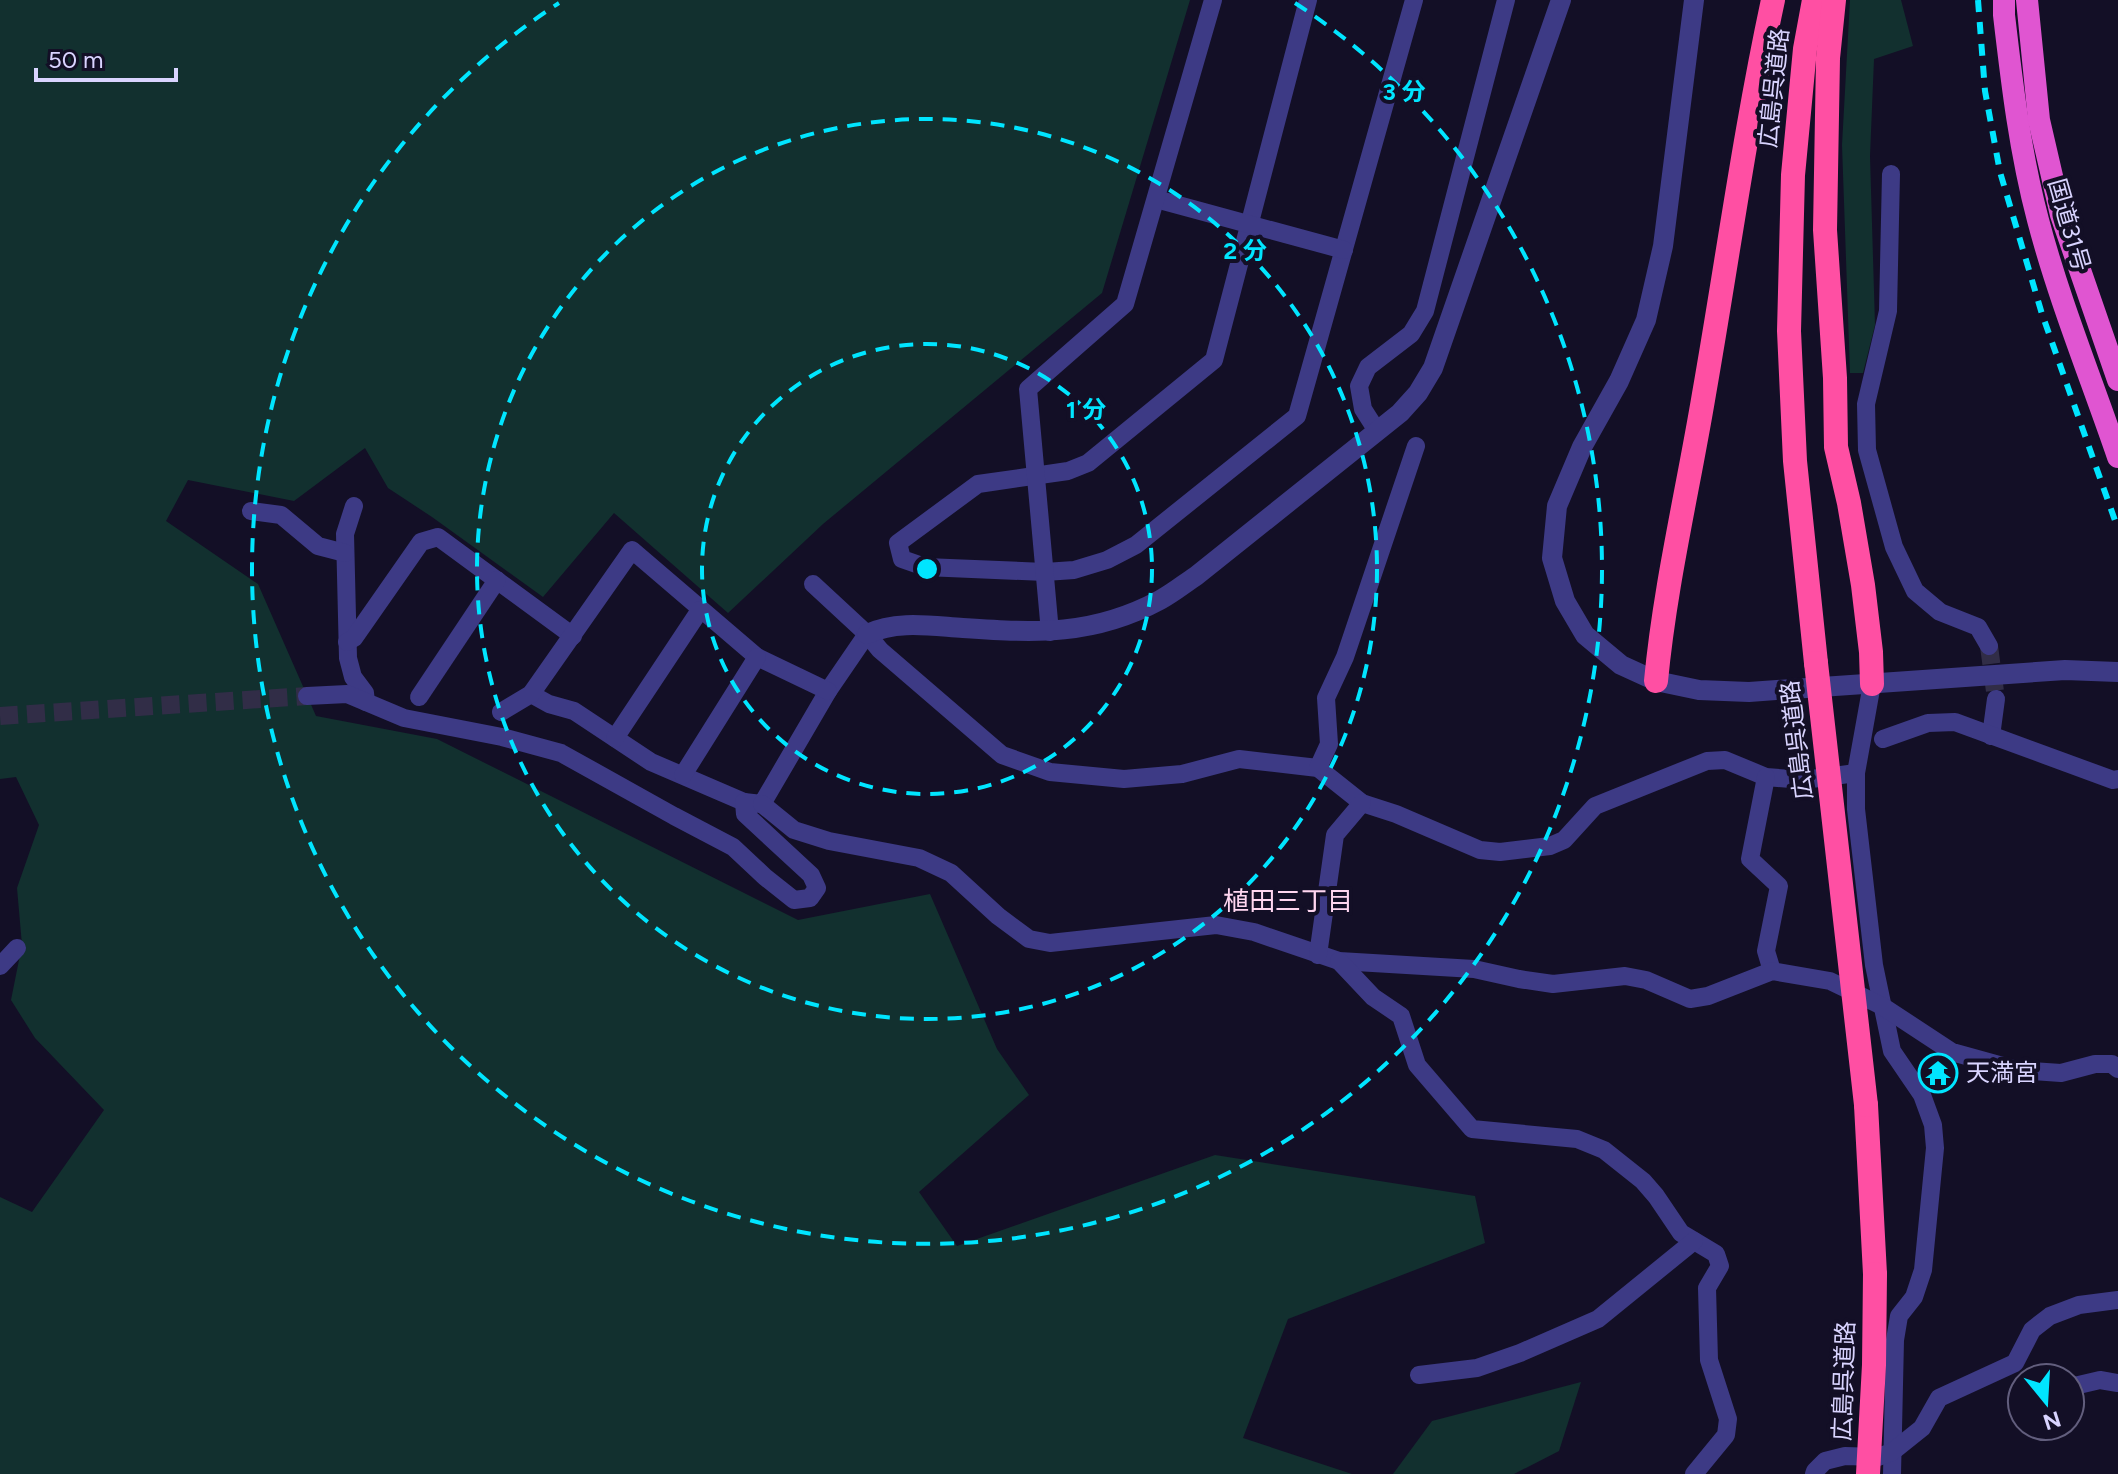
<svg xmlns="http://www.w3.org/2000/svg" width="2118" height="1474" font-family="Figtree,'Noto Sans JP',sans-serif">
  <style>
    .green { fill: #12302f }
    .lines { fill: none; stroke-linecap: round; stroke-linejoin: round }
    .minor-tunnel { stroke: #312d47; stroke-width: 18; stroke-dasharray: 18 9; stroke-linecap: butt }
    .minor { stroke: #3d3a85; stroke-width: 18 }
    .tertiary { stroke: #3d3a85; stroke-width: 20 }
    .trunk { stroke: #e055d1; stroke-width: 22 }
    .motorway { stroke: #ff4fa3; stroke-width: 24 }
    .rail { stroke: #00e5ff; stroke-width: 6; stroke-dasharray: 12 10; stroke-linecap: butt }
    .motorway-bridge { stroke: #ff4fa3; stroke-width: 24 }
    .ring { fill: none; stroke: #00e5ff; stroke-width: 4; stroke-dasharray: 14 10 }
    .labels { text-anchor: middle; stroke-width: 8; stroke-linejoin: round; paint-order: stroke }
    .street-label { font-size: 24px; fill: #d9d4ff; stroke: #130f26 }
    .poi-label { font-size: 24px; fill: #d9d4ff; stroke: #130f26; text-anchor: start }
    .neighbourhood-label { font-size: 26px; fill: #ffd6f0; stroke: #130f26 }
    .centre { fill: #00e5ff; stroke: #130f26; stroke-width: 4 }
    .ring-label { font-size: 24px; text-anchor: middle; font-weight: bold; fill: #00e5ff; stroke: #130f26; stroke-width: 8; stroke-linejoin: round; paint-order: stroke }
  </style>
  <rect width="100%" height="100%" fill="#130f26"/>
  <g class="green">
    <path d="M0,0H1190L1102,293L823,524L728,613L614,513L543,597L432,517L388,488L365,448L294,501L188,480L166,521L258,584L316,716L437,739L798,920L930,894L997,1049L1029,1095L919,1192L957,1246L1215,1155L1475,1196L1485,1243L1288,1319L1243,1438L1352,1474H0V1197L32,1212L104,1110L35,1038L11,1000L22,945L17,888L39,825L16,777L0,779Z"/>
    <path d="M1850,0H1901L1913,46L1874,59L1870,156L1875,325L1863,373H1850L1842,145Z"/>
    <path d="M1581,1382L1559,1451L1514,1474H1393L1432,1421Z"/>
  </g>
  <g class="lines">
    <g class="minor-tunnel">
      <path d="M1989,646L1996,699"/>
      <path d="M0,716L307,696"/>
    </g>
    <g class="minor">
      <path d="M1308,0L1214,360L1088,463L1068,471L978,484L898,543L902,559L925,567L1045,572L1074,570L1107,560L1136,545L1297,416L1414,0"/>
      <path d="M1891,174L1888,311L1866,404L1867,450L1894,547L1915,591L1940,612L1978,627L1989,646"/>
      <path d="M1156,199L1344,250"/>
      <path d="M1377,431L1363,409L1359,386L1368,367L1411,334L1425,311L1506,0"/>
      <path d="M354,506L345,534L348,658L353,677L365,693L366,702"/>
      <path d="M251,511L281,515L318,546L345,553"/>
      <path d="M813,584L867,634L880,650L1002,755L1050,772L1124,779L1182,774L1239,759L1318,768L1362,803L1396,814L1480,850L1500,852L1550,846L1564,840L1595,806L1707,761L1725,760L1766,777L1804,780L1856,773"/>
      <path d="M1050,632L1028,389L1125,304L1213,0"/>
      <path d="M347,642L354,638L421,542L438,537L573,636"/>
      <path d="M1872,684L1856,773V809L1874,965L1892,1051L1922,1095L1933,1125L1935,1148L1923,1270L1914,1297L1899,1316L1895,1340L1892,1474"/>
      <path d="M531,694L549,704L574,711L651,762L744,802"/>
      <path d="M307,696L347,694L404,718L502,737L561,753L674,816L733,847L765,877L794,900L810,898L817,888L811,875L745,814L744,802L762,804L828,691L867,634"/>
      <path d="M419,697L497,580"/>
      <path d="M501,712L531,694L632,550L757,657L828,691"/>
      <path d="M1991,736L1996,699"/>
      <path d="M615,738L700,610"/>
      <path d="M1883,739L1928,723L1955,722L2113,780L2118,779"/>
      <path d="M1318,768L1329,744L1326,698L1345,657L1416,446"/>
      <path d="M683,775L757,657"/>
      <path d="M1766,777L1750,859L1779,886L1766,951L1772,971"/>
      <path d="M762,804L794,830L829,841L919,858L951,873L998,916L1029,939L1050,943L1216,925L1254,932L1339,961L1474,969L1519,979L1553,984L1625,976L1646,980L1690,999L1708,996L1772,971L1830,981L1882,1006L1952,1052L2017,1070L2061,1073L2095,1064H2112L2118,1069"/>
      <path d="M1318,955L1335,835L1362,803"/>
      <path d="M1339,961L1373,997L1401,1016L1417,1065L1472,1129L1577,1139L1604,1150L1643,1181L1656,1196L1681,1233L1716,1254L1720,1266L1707,1288L1709,1360L1728,1419L1726,1435L1694,1474"/>
      <path d="M0,966L17,948"/>
      <path d="M1419,1375L1477,1368L1520,1353L1598,1319L1694,1241"/>
      <path d="M2070,1387L2100,1380L2118,1383"/>
      <path d="M1814,1474L1815,1471L1825,1461L1845,1456L1878,1457L1892,1452L1922,1428L1939,1398L2015,1363L2032,1330L2050,1316L2079,1305L2118,1300"/>
    </g>
    <g class="tertiary">
      <path d="M1694,0L1663,246L1646,320L1619,381L1582,447L1557,506L1552,558L1565,601L1585,635L1621,665L1656,681L1699,690L1749,692L2065,670L2118,672"/>
      <path d="M867,634C897,620 931,626 963,628C1037,633 1093,636 1160,600C1173,593 1184,584 1196,576L1400,413L1418,393L1433,368L1561,0"/>
    </g>
    <g class="trunk">
      <path d="M2004,0V15C2012,84 2020,152 2038,220C2059,300 2091,378 2118,457"/>
      <path d="M2027,0L2039,120L2061,215L2118,380"/>
    </g>
    <g class="motorway">
      <path d="M1814,0L1805,49L1793,175L1789,331L1795,461L1816,663"/>
      <path d="M1834,0L1828,58L1825,230L1835,378L1836,447L1849,503L1863,585L1871,652L1872,684"/>
      <path d="M1656,681C1665,585 1688,490 1704,394C1727,263 1745,130 1773,0"/>
      <path d="M1866,1105L1875,1274"/>
    </g>
    <path class="rail" d="M1978,0L1985,91L2000,172L2042,314L2118,529"/>
    <g class="motorway-bridge">
      <path d="M1816,663L1866,1105"/>
      <path d="M1868,1474L1874,1365L1875,1274"/>
    </g>
  </g>
  <g class="ring">
    <circle cx="927" cy="569" r="225"/>
    <circle cx="927" cy="569" r="450"/>
    <path d="M1295 3A675 675 0 1 1 559 3"/>
  </g>
  <defs>
    <symbol id="temple-ring" viewBox="-11 -11 22 22"><circle r="9.5" fill="#130f26" stroke="#00e5ff" stroke-width="1.5"/><path d="M0-6L5-2H3V0L6.5 2.5H4V6H1.5V3h-3V6H-4V2.5H-6.5L-3 0V-2H-5Z" fill="#00e5ff"/></symbol>
  </defs>
  <g fill-rule="evenodd">
    <use href="#temple-ring" x="1916" y="1051" width="44" height="44"/>
  </g>
  <g class="labels">
    <g class="street-label">
      <text transform="translate(1774 88) rotate(-84)" y="8">広島呉道路</text>
      <text transform="translate(2069 225) rotate(74)" y="8">国道31号</text>
      <text transform="translate(1797 740) rotate(-97)" y="8">広島呉道路</text>
      <text transform="translate(1844 1381) rotate(-88)" y="8">広島呉道路</text>
    </g>
    <g class="poi-label">
      <text x="1966" y="1081">天満宮</text>
    </g>
    <g class="neighbourhood-label">
      <text x="1288" y="910">植田三丁目</text>
    </g>
  </g>
  <circle cx="927" cy="569" r="12" class="centre"/>
  <g class="ring-label">
    <text x="1404" y="100">3 分</text>
    <text x="1245" y="259">2 分</text>
    <text x="1086" y="418">1 分</text>
  </g>
  <g transform="translate(2046 1402) rotate(162)"><circle r="38" fill="#130f26" stroke="#625e7d" stroke-width="2"/>
  <path d="M0-6L14 30L0 20L-14 30Z" fill="#00e5ff"/>
  <text y="-12" font-size="22" font-weight="bold" text-anchor="middle" fill="#d9d4ff">N</text>
  </g>
  <path d="M36 68v12h140v-12" fill="none" stroke="#d9d4ff" stroke-width="4"/>
  <text x="48" y="68" font-size="24" fill="#d9d4ff" stroke="#130f26" stroke-width="6" paint-order="stroke">50 m</text>
</svg>
